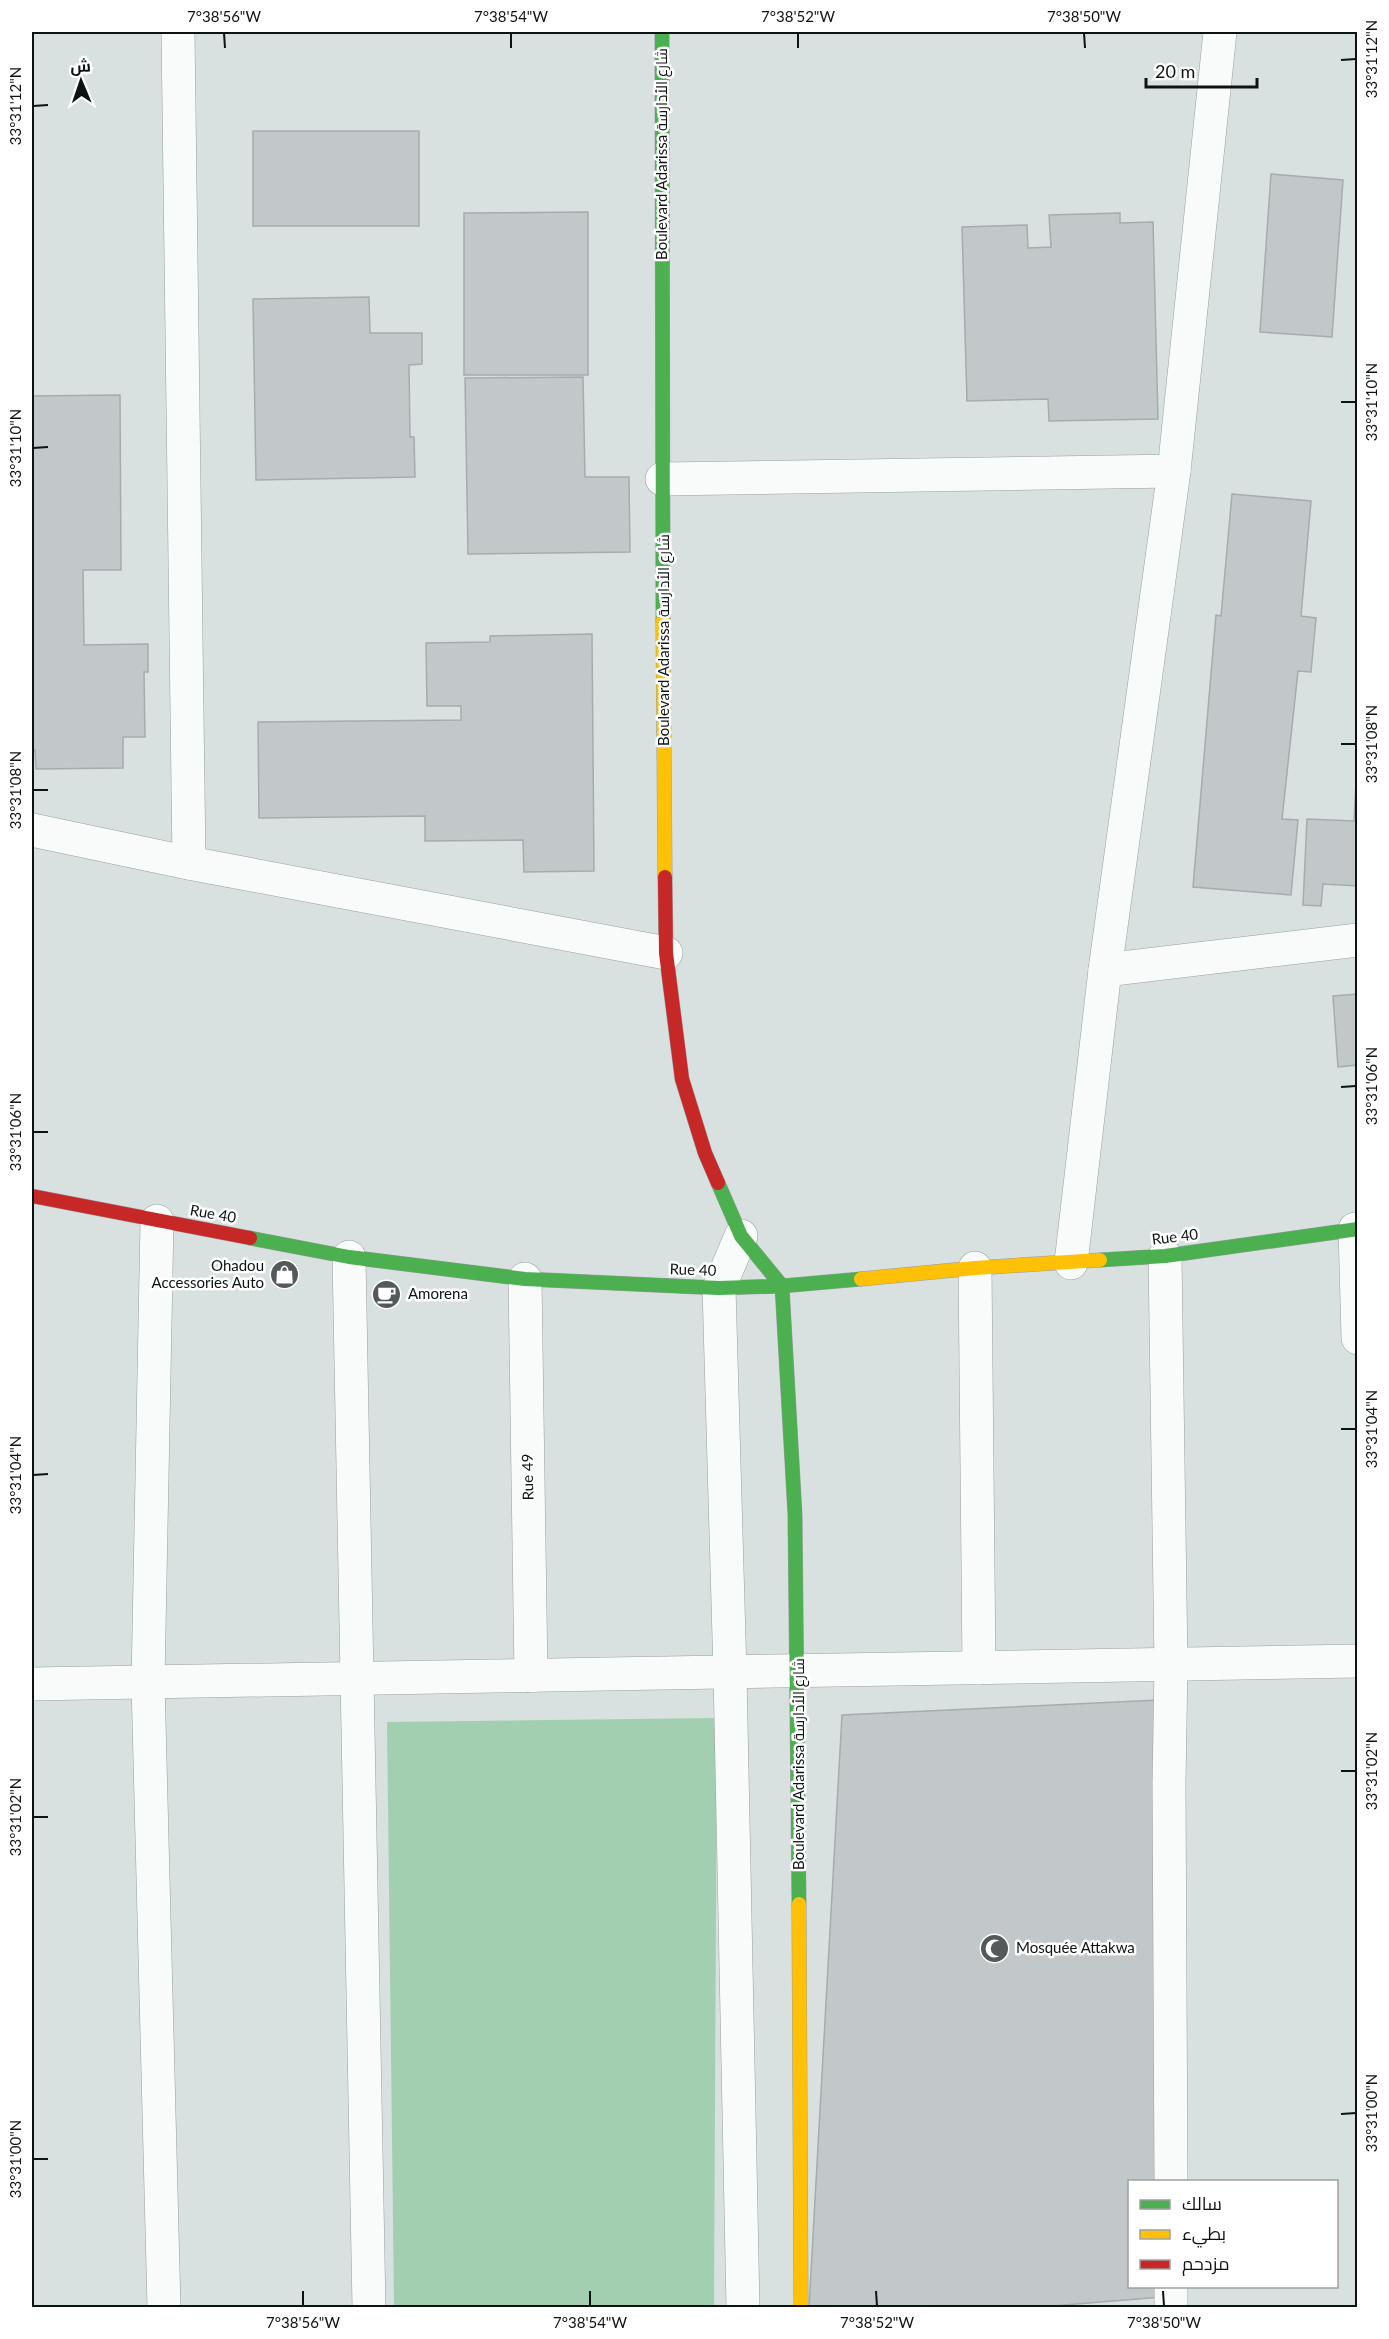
<svg xmlns="http://www.w3.org/2000/svg" width="1389" height="2339" font-family="Lato,Cairo,sans-serif">
  <style>
    .green { fill: #a3cfb1 }
    .building { fill: #c2c8c9; stroke: #a6acad; stroke-width: 1.5 }
    .lines { fill: none; stroke-linecap: round; stroke-linejoin: round }
    .street-casing { stroke: #999f9f; stroke-width: 34 }
    .fast-casing { stroke: #999f9f; stroke-width: 15 }
    .slow-casing { stroke: #999f9f; stroke-width: 15 }
    .jam-casing { stroke: #999f9f; stroke-width: 15 }
    .street { stroke: #f9fafa; stroke-width: 33 }
    .fast { stroke: #4caf50; stroke-width: 14 }
    .slow { stroke: #ffc107; stroke-width: 14 }
    .jam { stroke: #c62828; stroke-width: 14 }
    .ticks { fill: none; stroke: #0d1212; stroke-width: 2 }
    .labels { text-anchor: middle; stroke-width: 5; stroke-linejoin: round; paint-order: stroke }
    .street-label { font-size: 15px; fill: #0d1212; stroke: #fff }
    .poi-label { font-size: 15px; fill: #0d1212; stroke: #fff; text-anchor: start }
    .neatline { fill: none; stroke: #0d1212; stroke-width: 2 }
    .ticks-label { font-size: 15px; text-anchor: middle; fill: #0d1212 }
  </style>
  <rect width="100%" height="100%" fill="#d8e0e0"/>
  <path class="green" d="M717,1718L714,2307L394,2305L387,1722Z"/>
  <g class="building">
    <rect x="253" y="131" width="166" height="95"/>
    <path d="M1271,174L1343,180L1332,337L1260,332Z"/>
    <path d="M588,212V375H464V213Z"/>
    <path d="M1120,213V223L1153,222L1158,419L1049,421L1048,399L967,401L962,227L1027,225L1028,248L1051,247L1049,215Z"/>
    <path d="M369,297L370,333H422V364L409,365L410,437H414L415,477L256,480L253,299Z"/>
    <path d="M583,377L585,477H629L630,552L468,554L465,378Z"/>
    <path d="M120,395L121,570H83L84,645L148,644V672H144L145,737H123V768L36,769L35,750H32V396Z"/>
    <path d="M1232,494L1311,501L1301,616L1316,618L1311,672L1298,671L1282,819L1298,820L1291,895L1193,887L1216,615L1221,616Z"/>
    <path d="M592,634L594,871L524,872L523,840L425,841V816L259,818L258,722L461,720V706H427L426,643L490,642V636Z"/>
    <path d="M1358,744V886L1323,884L1321,906L1303,905L1307,819L1354,821Z"/>
    <path d="M1358,994V1065L1338,1067L1333,996Z"/>
    <path d="M1159,1700L1162,2182H1130V2286H1162V2297L1027,2308H809L842,1715Z"/>
  </g>
  <g class="lines">
    <defs>
      <g id="street">
        <path d="M178,32L189,863"/>
        <path d="M662,479L1174,471"/>
        <path d="M32,830L189,863L666,953"/>
        <path d="M1105,970L1358,940"/>
        <path d="M157,1221L148,1682L164,2308"/>
        <path d="M1355,1229L1358,1338"/>
        <path d="M741,1236L719,1288L730,1673L743,2308"/>
        <path d="M1165,1256L1171,1665L1169,1784L1171,2182"/>
        <path d="M349,1257L369,2308"/>
        <path d="M1071,1263L1105,970L1174,471L1220,32"/>
        <path d="M975,1268L979,1668"/>
        <path d="M525,1279L531,1676"/>
        <path d="M32,1684L1358,1661"/>
        <path d="M1171,2286V2308"/>
      </g>
      <g id="fast">
        <path d="M662,32L663,620"/>
        <path d="M718,1183L741,1236L782,1286L795,1515L799,1904"/>
        <path d="M250,1238L349,1257L525,1279L719,1288L782,1286L861,1279"/>
        <path d="M1100,1260L1165,1256L1358,1229"/>
      </g>
      <g id="slow">
        <path d="M663,620L665,877"/>
        <path d="M861,1279L975,1268L1100,1260"/>
        <path d="M799,1904L801,2308"/>
      </g>
      <g id="jam">
        <path d="M665,877L666,953L682,1079L705,1153L718,1183"/>
        <path d="M32,1196L250,1238"/>
      </g>
    </defs>
    <use href="#street" class="street-casing"/>
    <use href="#fast" class="fast-casing"/>
    <use href="#slow" class="slow-casing"/>
    <use href="#jam" class="jam-casing"/>
    <use href="#street" class="street"/>
    <use href="#fast" class="fast"/>
    <use href="#slow" class="slow"/>
    <use href="#jam" class="jam"/>
  </g>
  <path class="ticks" d="M224,33L225,48M511,33V48M798,33V48M1084,33L1085,48M1341,60L1356,59M33,106L48,105M1341,402H1356M33,448L48,447M1341,744H1356M33,790H48M1341,1087L1356,1086M33,1132H48M1341,1429H1356M33,1475L48,1474M1341,1771H1356M33,1817H48M1341,2114L1356,2113M33,2159H48M303,2291V2306M590,2291V2306M876,2291L877,2306M1163,2291L1164,2306"/>
  <defs>
    <symbol id="shop-disc" viewBox="-11 -11 22 22"><circle r="9.5" fill="#545a5a" stroke="#fff"/><path d="M-5-2.5h2.3a2.7 3.5 0 0 1 5.4 0H5L5.5 6h-11ZM-1.5-2.5h3a1.5 2.3 0 0 0-3 0Z" fill="#fff"/></symbol>
    <symbol id="cafe-disc" viewBox="-11 -11 22 22"><circle r="9.5" fill="#545a5a" stroke="#fff"/><path d="M-5.5-4.5H6V0H3Q3 3.5 0 3.5H-2.5Q-5.5 3.5-5.5 0ZM3-3.2v2h1.7v-2ZM-6 4.5H4V6H-6Z" fill="#fff"/></symbol>
    <symbol id="mosque-disc" viewBox="-11 -11 22 22"><circle r="9.5" fill="#545a5a" stroke="#fff"/><path d="M3.5-4.9A6 6 0 1 0 3.5 4.9A5 5 0 1 1 3.5-4.9Z" fill="#fff"/></symbol>
  </defs>
  <g fill-rule="evenodd">
    <use href="#shop-disc" x="268" y="1258" width="33" height="33"/>
    <use href="#cafe-disc" x="370" y="1278" width="33" height="33"/>
    <use href="#mosque-disc" x="978" y="1932" width="33" height="33"/>
  </g>
  <g class="labels">
    <g class="street-label">
      <text transform="translate(662 154) rotate(-90)" y="5">Boulevard Adarissa شارع الأدارسة</text>
      <text transform="translate(664 640) rotate(-90)" y="5">Boulevard Adarissa شارع الأدارسة</text>
      <text transform="translate(213 1214) rotate(10)" y="5">Rue 40</text>
      <text transform="translate(1175 1237) rotate(-7)" y="5">Rue 40</text>
      <text transform="translate(693 1270) rotate(2)" y="5">Rue 40</text>
      <text transform="translate(528 1477) rotate(-91)" y="5">Rue 49</text>
      <text transform="translate(799 1764) rotate(-90)" y="5">Boulevard Adarissa شارع الأدارسة</text>
    </g>
    <g class="poi-label">
      <text x="264" y="1271" text-anchor="end">Ohadou<tspan x="264" dy="17">Accessories Auto</tspan></text>
      <text x="408" y="1299">Amorena</text>
      <text x="1016" y="1953">Mosquée Attakwa</text>
    </g>
  </g>
  <rect width="1389" height="2339" fill="none" stroke="#ffffff" stroke-width="66"/>
  <rect x="1128" y="2180" width="210" height="108" fill="#ffffff" stroke="#9ea0a0" stroke-width="1.5"/>
  <rect x="1140" y="2200" width="30" height="9" fill="#4caf50" stroke="#9ea0a0" stroke-width="1.5"/>
  <text x="1182" y="2210" font-size="18" fill="#0d1212">سالك</text>
  <rect x="1140" y="2230" width="30" height="9" fill="#ffc107" stroke="#9ea0a0" stroke-width="1.5"/>
  <text x="1182" y="2240" font-size="18" fill="#0d1212">بطيء</text>
  <rect x="1140" y="2260" width="30" height="9" fill="#c62828" stroke="#9ea0a0" stroke-width="1.5"/>
  <text x="1182" y="2270" font-size="18" fill="#0d1212">مزدحم</text>
  <g transform="translate(81 81) rotate(358)" stroke="#ffffff" stroke-width="4.5" paint-order="stroke">
  <path d="M0-4.5L10 22L0 15L-10 22Z" fill="#0d1212"/>
  <text y="-9" font-size="16" font-weight="bold" text-anchor="middle" fill="#0d1212">ش</text>
  </g>
  <path d="M1146 78v9h111v-9" fill="none" stroke="#0d1212" stroke-width="3"/>
  <text x="1155" y="78" font-size="18" fill="#0d1212" stroke="#ffffff" stroke-width="4.5" paint-order="stroke">20 m</text>
  <rect x="33" y="33" width="1323" height="2273" class="neatline"/>
  <g class="ticks-label">
    <text x="224" y="22">7°38'56"W</text>
    <text x="511" y="22">7°38'54"W</text>
    <text x="798" y="22">7°38'52"W</text>
    <text x="1084" y="22">7°38'50"W</text>
    <text transform="translate(1372 59) rotate(-90)" y="5">33°31'12"N</text>
    <text transform="translate(16 106) rotate(-90)" y="5">33°31'12"N</text>
    <text transform="translate(1372 402) rotate(-90)" y="5">33°31'10"N</text>
    <text transform="translate(16 448) rotate(-90)" y="5">33°31'10"N</text>
    <text transform="translate(1372 744) rotate(-90)" y="5">33°31'08"N</text>
    <text transform="translate(16 790) rotate(-90)" y="5">33°31'08"N</text>
    <text transform="translate(1372 1086) rotate(-90)" y="5">33°31'06"N</text>
    <text transform="translate(16 1132) rotate(-90)" y="5">33°31'06"N</text>
    <text transform="translate(1372 1429) rotate(-90)" y="5">33°31'04"N</text>
    <text transform="translate(16 1475) rotate(-90)" y="5">33°31'04"N</text>
    <text transform="translate(1372 1771) rotate(-90)" y="5">33°31'02"N</text>
    <text transform="translate(16 1817) rotate(-90)" y="5">33°31'02"N</text>
    <text transform="translate(1372 2113) rotate(-90)" y="5">33°31'00"N</text>
    <text transform="translate(16 2159) rotate(-90)" y="5">33°31'00"N</text>
    <text x="303" y="2328">7°38'56"W</text>
    <text x="590" y="2328">7°38'54"W</text>
    <text x="877" y="2328">7°38'52"W</text>
    <text x="1164" y="2328">7°38'50"W</text>
  </g>
</svg>
